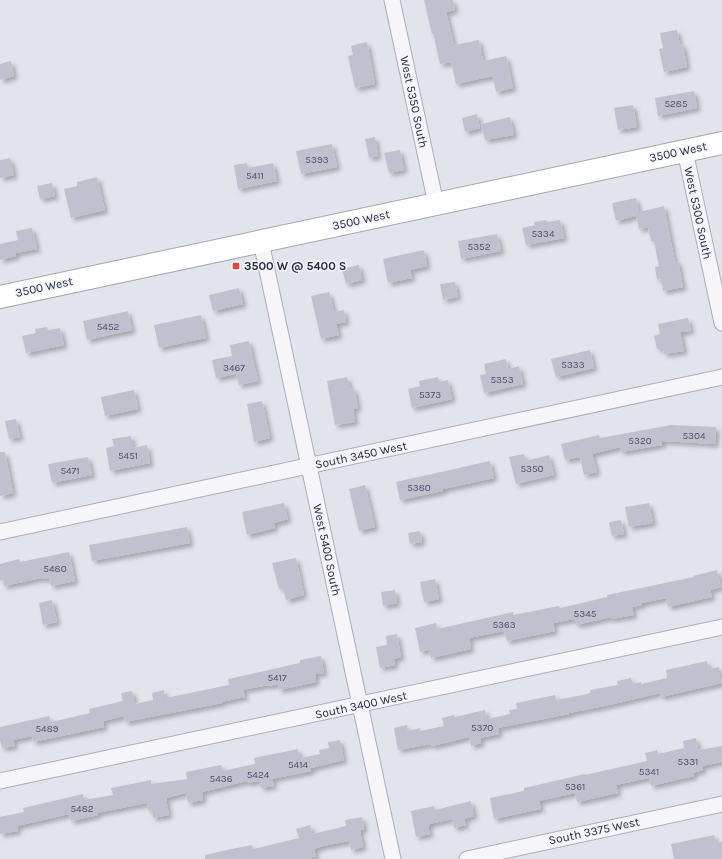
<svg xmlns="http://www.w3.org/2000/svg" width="722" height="859" font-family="Karla,sans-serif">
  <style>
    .building { fill: #bfc1cf; filter: url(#shadow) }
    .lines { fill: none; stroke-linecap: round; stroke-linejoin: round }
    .minor-casing { stroke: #aaadba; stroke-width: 17 }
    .primary-casing { stroke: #a1a5b9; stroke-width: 24 }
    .minor { stroke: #f6f6fa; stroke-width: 15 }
    .primary { stroke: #fff; stroke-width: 22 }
    .poi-dot { fill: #da4b3e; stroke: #f3f4f9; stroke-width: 1.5 }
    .labels { text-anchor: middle; stroke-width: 3; stroke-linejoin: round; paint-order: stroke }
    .number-label { font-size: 10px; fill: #4e5168 }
    .street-label { font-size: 12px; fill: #292c46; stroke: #f3f4f9 }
    .poi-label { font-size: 12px; font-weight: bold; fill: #292c46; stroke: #f3f4f9; text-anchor: start }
  </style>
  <defs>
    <filter id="shadow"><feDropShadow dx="3.5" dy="3.5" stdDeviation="2" flood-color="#0004"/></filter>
  </defs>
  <rect width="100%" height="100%" fill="#e2e4ec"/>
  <g class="building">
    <path d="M424,0H453L455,10L446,12L454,45L479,40L483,61L506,56L513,88L496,92L493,76L456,84L451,62L440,64L433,33L432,34Z"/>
    <path d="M677,30L680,45L683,44L687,67L664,72L659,49L663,48L660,33Z"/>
    <path d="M367,42L375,84L355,88L348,56L353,55L351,46Z"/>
    <path d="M11,61L14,76L0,80V64Z"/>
    <path d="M694,91L697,108L658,116L655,98Z"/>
    <path d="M633,105L637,127L618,130L614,108Z"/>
    <path d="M477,114L480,128L465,132L462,118Z"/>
    <path d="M510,117L514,135L485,140L481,124Z"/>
    <path d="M375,137L378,156L369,158L365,139Z"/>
    <path d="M332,144L337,167L301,174L296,151Z"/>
    <path d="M400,150L404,170L389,173L384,153Z"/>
    <path d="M10,158L14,175L0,178V160Z"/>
    <path d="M247,163L248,168L273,163L277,181L238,189L234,165Z"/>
    <path d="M97,177L105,210L71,218L64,189L77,186V182Z"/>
    <path d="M52,183L55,196L40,199L37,186Z"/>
    <path d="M636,198L639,212L664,206L675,262L678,261L683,287L663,291L661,279L657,280L655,267L659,266L654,241H651L648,227L639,229L636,216L616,221L612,203Z"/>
    <path d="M546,220L547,222L560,220L564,238L526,245L522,228L535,225L534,222Z"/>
    <path d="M32,228L37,249L16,253V256L0,260V244L18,240L16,231Z"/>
    <path d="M497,234L501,251L461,259L458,241Z"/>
    <path d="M424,250L427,266L410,270L412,278L388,283L383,259Z"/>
    <path d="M359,265L362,280L346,284L342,269Z"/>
    <path d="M455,282L458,297L443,300L440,284Z"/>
    <path d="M239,288L243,304L213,311L209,295Z"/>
    <path d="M329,292L334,312L344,310L346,322L336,324L339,335L321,339L311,296Z"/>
    <path d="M128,311L132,330L87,340L83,321Z"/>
    <path d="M201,315L206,338L159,348L154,325Z"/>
    <path d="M688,318L691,331L680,332L684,351L664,354L663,348L657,349L654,336L660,334L658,324Z"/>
    <path d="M47,327L48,330L60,328L64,345L26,353L22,336L36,333L35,329Z"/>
    <path d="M249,341L258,381L239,385L236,374L216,378L212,360L232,356L230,345Z"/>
    <path d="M590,350L594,368L556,377L551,359Z"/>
    <path d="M506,359L508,369L519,366L523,384L484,393L480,375L486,374L484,364Z"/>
    <path d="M347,377L350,389L354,388L358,408L353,409L355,422L335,425L327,381Z"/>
    <path d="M438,377L439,382L448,380L452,399L412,408L408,389L420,386L419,381Z"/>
    <path d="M134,390L138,409L105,416L101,397Z"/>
    <path d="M262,401L270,438L254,442L247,404Z"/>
    <path d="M16,419L20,437L9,439L5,421Z"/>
    <path d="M671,425L716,427L715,444L662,441V445L621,452L620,447L592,454L597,472L584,475L580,457L565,460L561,444L599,435L600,438Z"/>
    <path d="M131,436L133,448L147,445L150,463L110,471L106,448L114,446L112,439Z"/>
    <path d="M0,452H5L13,493L0,496Z"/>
    <path d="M524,454L525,461L549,455L554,475L516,484L509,457Z"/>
    <path d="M88,457L92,475L52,483L48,464Z"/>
    <path d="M490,461L494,478L443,489V491L400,500L396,482Z"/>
    <path d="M365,485L375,527L359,531L349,489Z"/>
    <path d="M284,503L288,519L274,523L275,528L247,535L242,512Z"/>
    <path d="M649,503L653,523L629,527L625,507Z"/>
    <path d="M621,520L624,534L612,536L609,522Z"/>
    <path d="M187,527L190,543L92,561L89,545Z"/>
    <path d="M420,531L422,542L410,544L408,533Z"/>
    <path d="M69,552L75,581L51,586L49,578L41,579V578L4,586L3,580L0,581V564L19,559L20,562Z"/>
    <path d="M296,558L304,595L286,600L283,588L279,589L272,563Z"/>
    <path d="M717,570L721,587L710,590L712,597L668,607L666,598L642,603V605L632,607L634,615L611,619V617L576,625L574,619L553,623L555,631L507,641L504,631L469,638L471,649L431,658L429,650L420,652L415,628L436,623L437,629L513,612V615L559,606L560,608L607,597V595L694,577L693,576Z"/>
    <path d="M435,579L439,599L424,602L420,582Z"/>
    <path d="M395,590L397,603L383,606L381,592Z"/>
    <path d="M52,600L57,622L43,625L39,603Z"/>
    <path d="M397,634L401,657L394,659L395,665L380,668L376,647L387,645L386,636Z"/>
    <path d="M321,656L324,673L315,674L316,682L279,690L278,684L268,686V685L243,690L245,697L221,702L222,703L125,722L124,716L103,721L104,727L33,742L32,736L13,740L15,746L2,748L0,740V727L49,716L51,722L90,713L89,709L123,701L121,693L132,691L135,704L153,700L152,693L164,690L165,698L229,685L228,679L300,663V660Z"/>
    <path d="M707,661L709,669L719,667L722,683L661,697L660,693L609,705L569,713V714L498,728L499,734L480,738L481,743L471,746L469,737L432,746L431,744L398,750L394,728L407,725L408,731L420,728V731L444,726L442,718L454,715L455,717L485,710L487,719L510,714L509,710L517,709L516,703L555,695L556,700L583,695L590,693V690L618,685L617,681L631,678L633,684L641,682V684L667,678L666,670Z"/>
    <path d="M696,738L698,750L722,746V762L702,766L703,770L693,773L694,776L651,786L649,778L639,780L616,785L618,793L577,802L575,793L539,801L541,809L494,819L490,798L524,791V788L585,774V775L647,761L645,753L657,750L658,754L684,748L683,741Z"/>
    <path d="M340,740L344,760L311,768V771L272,779L274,786L261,788L259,781L247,783V781L202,792L203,800L188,803L186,793L166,798L169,815L153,818L152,810L148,811L147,803L97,813L98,815L71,821L69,814L17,826L18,831L0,834V817L24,812L23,808L83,794L84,800L113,795L111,788L151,780V784L187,779L186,772L221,765L223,771L255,764L254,758L298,749L300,758L320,754L319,750L329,748L328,742Z"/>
    <path d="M471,801L474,816L464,819L466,825L454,828L452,819L429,824L430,826H428L430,834L416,837L411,811L434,806L435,810Z"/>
    <path d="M362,817L364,829L360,830L363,847L351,850L349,841L323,846L314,849L316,857L308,859H205V855L227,850L252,845L253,849L299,838L296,829L310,825L312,834L346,826L345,820Z"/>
    <path d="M714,835L716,843L722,842V858L714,859H674L671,844Z"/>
  </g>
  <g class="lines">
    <defs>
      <g id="minor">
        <path d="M392,0L436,204"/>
        <path d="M685,151L722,323"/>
        <path d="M261,242L393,859"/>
        <path d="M0,532L722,377"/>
        <path d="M0,781L722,627"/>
        <path d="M467,859L722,804"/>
      </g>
      <path id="primary" d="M0,297L722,143"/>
    </defs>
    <use href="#minor" class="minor-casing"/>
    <use href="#primary" class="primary-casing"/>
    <use href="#minor" class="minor"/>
    <use href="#primary" class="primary"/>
  </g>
  <rect class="poi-dot" x="232" y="262" width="8" height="8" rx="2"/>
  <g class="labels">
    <g class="number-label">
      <text x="676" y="107">5285</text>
      <text x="317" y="163">5393</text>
      <text x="255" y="179">5411</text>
      <text x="543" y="237">5334</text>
      <text x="479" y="250">5352</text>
      <text x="108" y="330">5452</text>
      <text x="573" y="368">5333</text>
      <text x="234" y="371">3467</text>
      <text x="502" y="383">5353</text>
      <text x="430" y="398">5373</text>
      <text x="694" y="439">5304</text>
      <text x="640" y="444">5320</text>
      <text x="128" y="459">5451</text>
      <text x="532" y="472">5350</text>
      <text x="70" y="474">5471</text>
      <text x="419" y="491">5380</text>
      <text x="55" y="572">5480</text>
      <text x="585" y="617">5345</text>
      <text x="504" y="628">5363</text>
      <text x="277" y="681">5417</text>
      <text x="482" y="731">5370</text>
      <text x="47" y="732">5489</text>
      <text x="688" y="765">5331</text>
      <text x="298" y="768">5414</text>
      <text x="649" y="775">5341</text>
      <text x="258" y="778">5424</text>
      <text x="221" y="782">5436</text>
      <text x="575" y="790">5361</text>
      <text x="82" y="812">5482</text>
    </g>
    <g class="street-label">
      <text transform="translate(414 102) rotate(78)" y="4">West 5350 South</text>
      <text transform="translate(678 152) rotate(-12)" y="4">3500 West</text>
      <text transform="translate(698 213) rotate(78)" y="4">West 5300 South</text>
      <text transform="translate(361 220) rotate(-12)" y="4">3500 West</text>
      <text transform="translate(44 287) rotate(-12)" y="4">3500 West</text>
      <text transform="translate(361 455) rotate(-12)" y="4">South 3450 West</text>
      <text transform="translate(327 550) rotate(78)" y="4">West 5400 South</text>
      <text transform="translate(361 705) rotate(-12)" y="4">South 3400 West</text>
      <text transform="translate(594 831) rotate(-12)" y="4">South 3375 West</text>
    </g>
    <g class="poi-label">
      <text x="244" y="270">3500 W @ 5400 S</text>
    </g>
  </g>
</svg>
